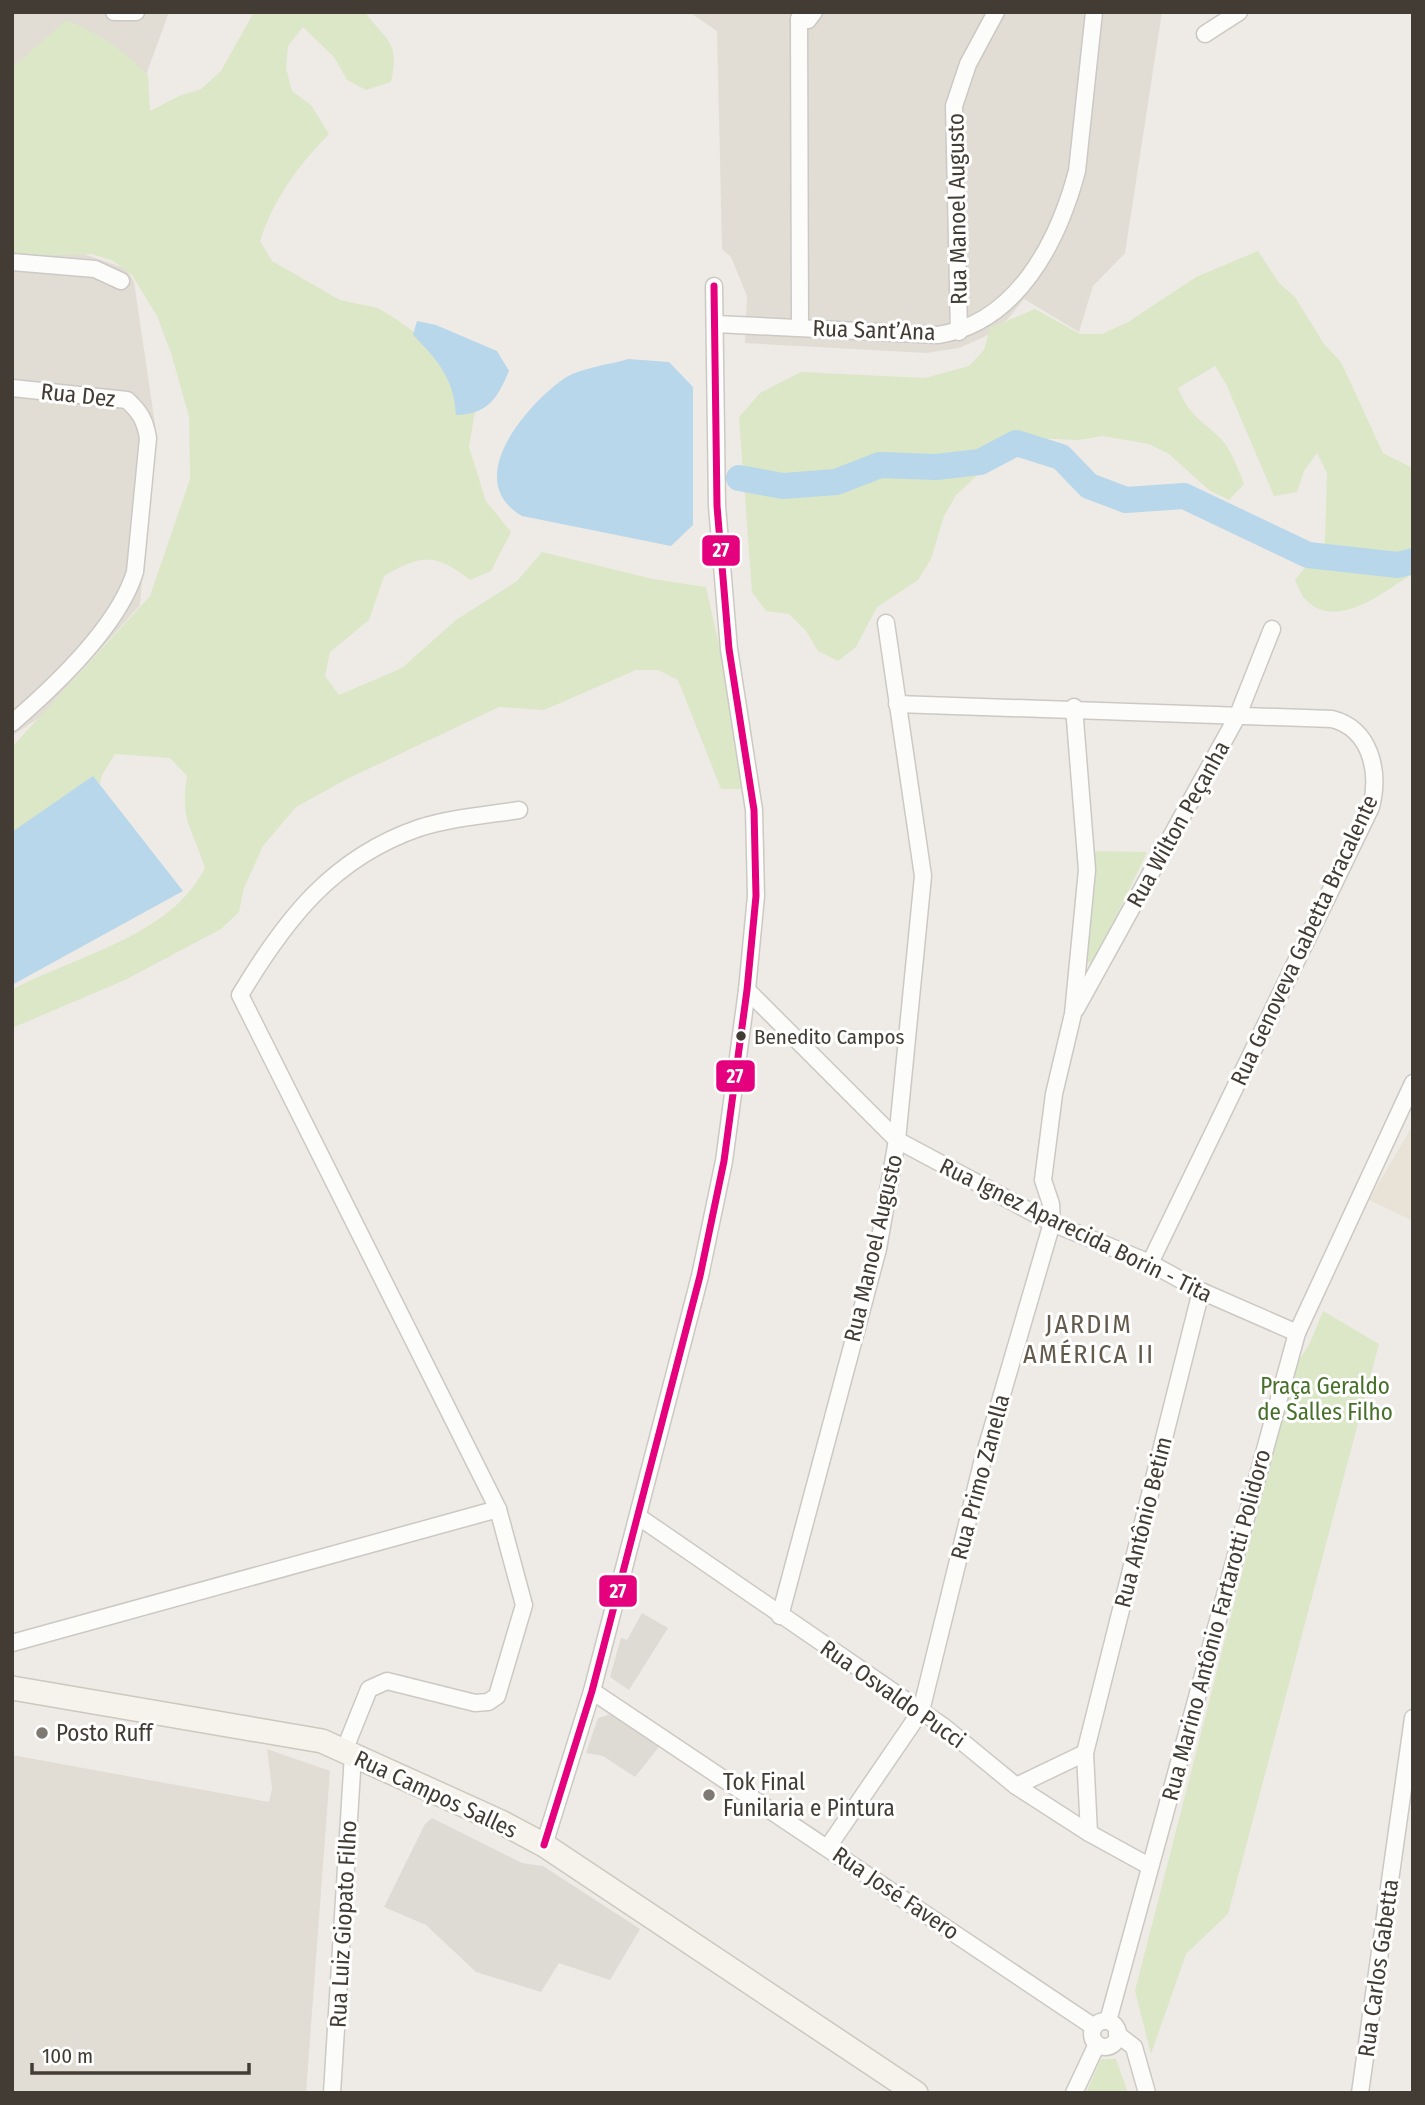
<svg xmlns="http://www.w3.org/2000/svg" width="1425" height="2105" font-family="'Fira Sans Condensed',sans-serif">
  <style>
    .residential { fill: #e1ddd4 }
    .industrial { fill: #dedad4 }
    .education { fill: #e8e3d6 }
    .green { fill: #dbe7c7 }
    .water { fill: #b8d7ea }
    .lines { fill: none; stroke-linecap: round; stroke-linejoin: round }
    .river { stroke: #b8d7ea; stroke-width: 26 }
    .street-casing { stroke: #ccc9c4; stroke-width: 19 }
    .secondary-casing { stroke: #ccc8be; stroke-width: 26 }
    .street { stroke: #fcfcfb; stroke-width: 16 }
    .secondary { stroke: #f6f3ed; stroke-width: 23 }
    .bus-1-casing { stroke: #fff; stroke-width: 12 }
    .bus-1 { stroke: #e5007d; stroke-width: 7 }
    .bus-dot { fill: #423c34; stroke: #fff; stroke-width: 2.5 }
    .poi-dot { fill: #7e7972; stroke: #fff; stroke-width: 2.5 }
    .labels { text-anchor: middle; stroke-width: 6; stroke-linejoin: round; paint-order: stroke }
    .bus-label { font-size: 21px; fill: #423c34; stroke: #fff; text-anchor: start }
    .street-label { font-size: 23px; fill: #423c34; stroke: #fff }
    .park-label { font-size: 23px; fill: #47702b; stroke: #fff }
    .poi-label { font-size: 23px; fill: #423c34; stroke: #fff; text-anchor: start }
    .quarter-label { font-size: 26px; letter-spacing: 2px; fill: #645a4c; stroke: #fff }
    .line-badge { stroke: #fff; stroke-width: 2.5 }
    .badge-label { font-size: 19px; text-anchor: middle; font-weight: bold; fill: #fff }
  </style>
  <rect width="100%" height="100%" fill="#eeebe6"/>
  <g class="residential">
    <path d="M12,12H169L81,253L127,269L134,282L155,424L140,605L40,717L12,736Z"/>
    <path d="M689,12H1162L1125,253L1093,286L1079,332L1024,299L1007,320L986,336L959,348L926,353L745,343L747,296L731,257L722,249L717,31Z"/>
    <path d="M267,1749L330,1771L306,2093H12V1755L269,1802L272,1789Z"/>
  </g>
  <g class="industrial">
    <path d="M642,1613L668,1628L629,1690L610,1677L621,1638L627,1640Z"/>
    <path d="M618,1712L662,1743L635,1777L603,1756L586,1753L598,1718Z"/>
    <path d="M432,1818L522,1863L543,1866L640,1929L610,1980L559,1963L541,1992L476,1972L426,1925L384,1907L425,1824Z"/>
  </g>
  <path class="education" d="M1413,1125V1221L1369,1200Z"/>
  <g class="green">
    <path d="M254,12H365C387,42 400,41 391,82L366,90L347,80L334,57L303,27L288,46L286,68L292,91L311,105L329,134C298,166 274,198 260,241L272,261L340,300L378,308L399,321L449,358L477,399L469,447L486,501L511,532L491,571L470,580C435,553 422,554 384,576L369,620L330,652L325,676L339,695L402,668L456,620L517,581L542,552L653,579L706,587L736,721L734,746L743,767V789H721L678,680L658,670H636L544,710L499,707L347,779L296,807L263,846L244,888L239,912L221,929L125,980L12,1028V990C76,955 170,937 205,868C192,826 180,823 187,776L170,758L115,754L102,775L94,806L12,888V747L150,596L190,479L189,417L171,353L157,316L132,275L113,261L92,254L12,257V68L66,20C98,33 124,50 148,75L150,111L179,96L201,89L221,71Z"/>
    <path d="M1258,251L1279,283L1295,297L1324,344L1341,362L1383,453L1413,468V574C1385,590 1338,632 1306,600C1301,595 1298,586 1295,580L1325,542L1327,473L1317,453L1304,471L1297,492L1274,496L1227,386L1215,366L1178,388C1190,417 1201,419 1221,439C1232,451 1238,469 1244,484L1229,500L1209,490L1169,454L1149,444L1102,436L1079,440L1031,438L1005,450L956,495L944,516L931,559L918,580L877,607L856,647L838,661L818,651L806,631L789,614L766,611L752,592L739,417L760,393L801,372L925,378L969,366L984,350L990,328L1035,309L1080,334H1102L1128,322L1196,277Z"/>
    <path d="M1095,851L1147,852L1096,959L1086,964Z"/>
    <path d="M1323,1311L1379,1344L1228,1914L1186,1954L1151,2054L1135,1991L1295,1366L1309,1345Z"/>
    <path d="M1101,2059H1116L1128,2093H1086Z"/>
  </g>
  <g class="water">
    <path d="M417,321L436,325L497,351L509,371C497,399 488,414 456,415C454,379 438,360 413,335Z"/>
    <path d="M628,359L669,362L693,387V525L671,546L522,516C462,481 524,408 562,380C578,368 609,365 628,359Z"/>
    <path d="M93,776L183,891L12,985V832Z"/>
  </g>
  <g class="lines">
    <path class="river" d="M739,478L783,486L836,482L880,465L936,467L980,462L1016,443L1061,457L1089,486L1126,500L1184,496L1308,555L1398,565L1413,561"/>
    <defs>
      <g id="street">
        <path d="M114,12H136"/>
        <path d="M799,19L800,327"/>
        <path d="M799,19L808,20L814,12"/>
        <path d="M1205,34L1239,12"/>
        <path d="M12,262L95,269L121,281"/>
        <path d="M716,324L938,335C1017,323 1058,242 1077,171L1094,12"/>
        <path d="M959,332L954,106L968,64L996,12"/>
        <path d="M12,388L127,400C140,412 145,420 148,438L135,572C118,627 55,686 12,723"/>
        <path d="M897,704L1332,719C1371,729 1380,772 1371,807L1150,1263"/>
        <path d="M747,990L897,1140L1052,1223L1150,1263L1201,1291L1297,1333"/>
        <path d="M1076,1009L1238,715L1272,629"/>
        <path d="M639,1517L943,1726L1016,1786L1089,1833L1149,1866"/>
        <path d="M780,1616L878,1249L897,1140L923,876L886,623"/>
        <path d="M12,1643L498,1509L240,995C285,920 332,858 419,828C450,818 486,815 519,810"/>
        <path d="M592,1691L1094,2027"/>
        <path d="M344,1751L369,1689L387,1681L475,1703L488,1702L497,1696L524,1605L498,1509"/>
        <path d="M1085,1753L1201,1291"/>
        <path d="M1016,1786L1085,1753L1089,1833"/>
        <path d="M544,1845L592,1691L700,1276L724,1161L747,990L756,896L754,810L729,649L717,506L714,286"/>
        <path d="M828,1847L921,1711L982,1463L1052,1223L1051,1204L1043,1180L1054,1094L1073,1014L1087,870L1074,707"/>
        <path d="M1108,2021L1297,1333L1413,1083"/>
        <circle cx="1105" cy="2034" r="13"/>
        <path d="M1117,2034L1134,2047L1147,2093"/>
        <path d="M332,2093L353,1755"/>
        <path d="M1074,2093L1097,2044"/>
        <path d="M1360,2093L1413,1718"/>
      </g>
      <path id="secondary" d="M12,1688L322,1741L501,1822L544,1845L916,2093"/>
    </defs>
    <use href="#street" class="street-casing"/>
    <use href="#secondary" class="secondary-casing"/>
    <use href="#street" class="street"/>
    <use href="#secondary" class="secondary"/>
    <defs>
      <path id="bus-1" d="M544,1845L592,1691L700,1276L724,1161L747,990L756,896L754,810L729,649L717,506L714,286"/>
    </defs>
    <use href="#bus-1" class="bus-1-casing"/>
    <use href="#bus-1" class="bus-1"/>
  </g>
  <circle class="bus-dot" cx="741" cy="1036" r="6"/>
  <g class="poi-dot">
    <circle cx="42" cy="1733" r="7"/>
    <circle cx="709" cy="1795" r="7"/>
  </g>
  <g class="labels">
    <g class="bus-label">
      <text x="754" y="1044">Benedito Campos</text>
    </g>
    <g class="street-label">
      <text transform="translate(957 209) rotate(-91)" y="8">Rua Manoel Augusto</text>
      <text transform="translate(874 330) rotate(2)" y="8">Rua Sant’Ana</text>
      <text transform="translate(78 395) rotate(6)" y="8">Rua Dez</text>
      <text transform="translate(1178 824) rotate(-61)" y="8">Rua Wilton Peçanha</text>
      <text transform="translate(1304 940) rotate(-65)" y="8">Rua Genoveva Gabetta Bracalente</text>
      <text transform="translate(1076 1230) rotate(26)" y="8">Rua Ignez Aparecida Borin - Tita</text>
      <text transform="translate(873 1248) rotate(-77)" y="8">Rua Manoel Augusto</text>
      <text transform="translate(980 1477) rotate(-75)" y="8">Rua Primo Zanella</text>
      <text transform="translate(1143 1522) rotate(-76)" y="8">Rua Antônio Betim</text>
      <text transform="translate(1216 1625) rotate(-75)" y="8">Rua Marino Antônio Fartarotti Polidoro</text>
      <text transform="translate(893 1694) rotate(35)" y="8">Rua Osvaldo Pucci</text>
      <text transform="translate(436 1794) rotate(25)" y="8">Rua Campos Salles</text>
      <text transform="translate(896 1893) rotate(34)" y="8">Rua José Favero</text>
      <text transform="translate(343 1924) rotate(-87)" y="8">Rua Luiz Giopato Filho</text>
      <text transform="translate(1378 1968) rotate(-82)" y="8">Rua Carlos Gabetta</text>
    </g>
    <g class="park-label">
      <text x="1325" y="1394">Praça Geraldo<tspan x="1325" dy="26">de Salles Filho</tspan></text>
    </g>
    <g class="poi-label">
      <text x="56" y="1741">Posto Ruff</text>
      <text x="723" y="1790">Tok Final<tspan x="723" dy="26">Funilaria e Pintura</tspan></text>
    </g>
    <g class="quarter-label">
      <text x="1089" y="1333">JARDIM<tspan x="1089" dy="30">AMÉRICA II</tspan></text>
    </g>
  </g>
  <g class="line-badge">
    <rect x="701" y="534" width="40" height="33" rx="7" fill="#e5007d"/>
    <rect x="715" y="1059" width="41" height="34" rx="7" fill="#e5007d"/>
    <rect x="598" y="1574" width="40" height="34" rx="7" fill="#e5007d"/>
  </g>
  <g class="badge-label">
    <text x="721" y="557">27</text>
    <text x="735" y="1083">27</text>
    <text x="618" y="1598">27</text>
  </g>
  <rect width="1425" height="2105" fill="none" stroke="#423c34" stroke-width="28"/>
  <path d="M32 2063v10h217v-10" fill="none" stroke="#423c34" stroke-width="3.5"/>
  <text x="42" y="2063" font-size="21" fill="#423c34" stroke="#ffffff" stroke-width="5" paint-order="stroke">100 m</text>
</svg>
